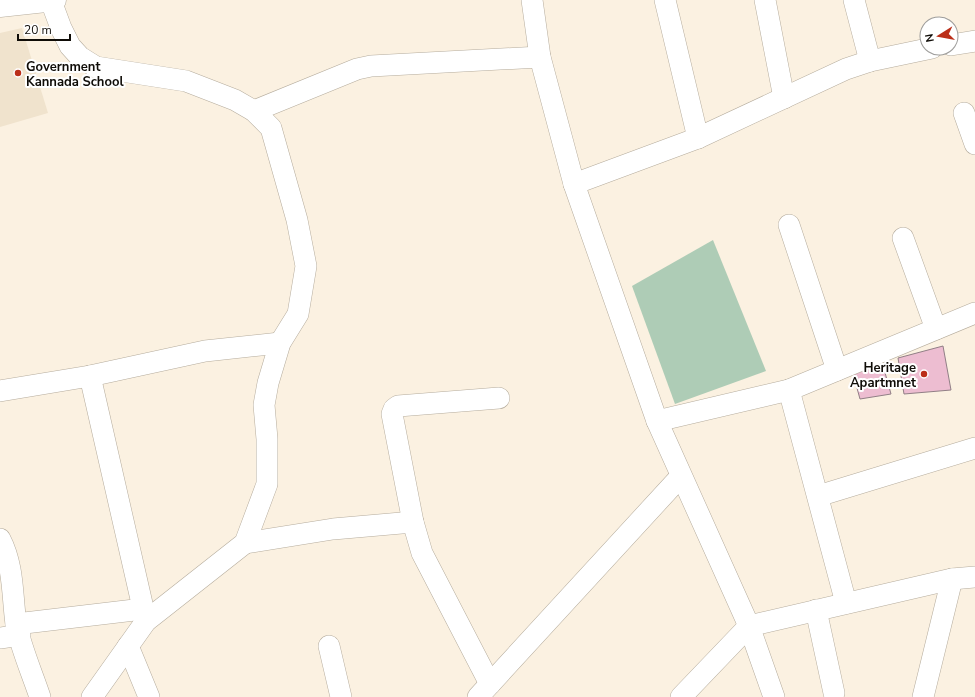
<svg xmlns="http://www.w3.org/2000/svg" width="975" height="697" font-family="'Nunito Sans',sans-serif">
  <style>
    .built { fill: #f0e3cd }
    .green { fill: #aeccb6 }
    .building { fill: #edbdd1; stroke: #917f86 }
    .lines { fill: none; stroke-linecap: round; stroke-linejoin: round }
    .street-casing { stroke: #b5ac9d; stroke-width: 22 }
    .secondary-casing { stroke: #b5ac9d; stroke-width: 23 }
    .street { stroke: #fff; stroke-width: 21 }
    .secondary { stroke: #fff; stroke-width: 22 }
    .poi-dot { fill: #bb2f19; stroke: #fff; stroke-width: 1.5 }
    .labels { text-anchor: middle; stroke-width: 4; stroke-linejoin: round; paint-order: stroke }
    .poi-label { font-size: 13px; font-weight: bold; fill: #0f0c07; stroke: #fff; text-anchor: start }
  </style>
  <rect width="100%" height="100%" fill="#fbf1e1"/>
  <path class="built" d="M22,28L48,113L0,127V33Z"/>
  <path class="green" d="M713,240L766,371L675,404L632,286Z"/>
  <g class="building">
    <path d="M943,346L951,390L904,394L898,358Z"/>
    <path d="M882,362L891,394L860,399L852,370Z"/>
  </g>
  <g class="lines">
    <defs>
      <g id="street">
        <path d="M532,0L540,57L574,184L657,421L749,626L774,697"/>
        <path d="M665,0L698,138"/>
        <path d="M765,0L784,98"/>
        <path d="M854,0L870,61"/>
        <path d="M51,1L61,28L70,46L80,57L96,67L186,81L235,100L254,111L271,128L297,220L306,266L298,314L280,343L268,383L264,405L267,439V484L245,543L146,621L92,697"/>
        <path d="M951,45L975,41"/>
        <path d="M254,111L357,69L371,66L540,57"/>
        <path d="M964,113L975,144"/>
        <path d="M574,184L698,138L846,69L870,61L932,48"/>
        <path d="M789,225L837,370"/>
        <path d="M903,238L936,329"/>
        <path d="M90,376L146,621"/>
        <path d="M789,390L846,603"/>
        <path d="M0,391L90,376L205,351L280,343"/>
        <path d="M657,421L789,390L975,313"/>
        <path d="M818,496L975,448"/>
        <path d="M0,539C14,566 12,595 16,624C21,648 32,673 40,697"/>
        <path d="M245,543L333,529L413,522"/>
        <path d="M816,610L834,693"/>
        <path d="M16,624L143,609"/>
        <path d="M0,638L20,635"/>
        <path d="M128,646L149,697"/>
        <path d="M329,646L341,697"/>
        <path d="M490,684L422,553L413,522L392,414L394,409L398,406L499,398"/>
        <path d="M478,697L681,476"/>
        <path d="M681,697L749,626L952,579L975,577"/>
        <path d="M923,697L952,579"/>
      </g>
      <path id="secondary" d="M0,6L55,0"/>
    </defs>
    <use href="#street" class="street-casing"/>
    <use href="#secondary" class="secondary-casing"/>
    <use href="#street" class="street"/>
    <use href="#secondary" class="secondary"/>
  </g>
  <g class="poi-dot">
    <circle cx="18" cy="73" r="4"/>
    <circle cx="924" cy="374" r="4"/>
  </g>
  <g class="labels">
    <g class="poi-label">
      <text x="26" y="71">Government<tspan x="26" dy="15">Kannada School</tspan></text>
      <text x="916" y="372" text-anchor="end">Heritage<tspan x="916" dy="15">Apartmnet</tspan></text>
    </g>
  </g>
  <g transform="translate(939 36) rotate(259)"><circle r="19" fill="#ffffff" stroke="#9f9e9c"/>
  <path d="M0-3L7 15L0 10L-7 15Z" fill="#bb2f19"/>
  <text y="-6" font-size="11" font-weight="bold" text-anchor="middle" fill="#0f0c07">N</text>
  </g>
  <path d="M18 34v6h52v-6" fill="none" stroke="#0f0c07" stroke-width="2"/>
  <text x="24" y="34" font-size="12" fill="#0f0c07" stroke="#ffffff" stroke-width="3" paint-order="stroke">20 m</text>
</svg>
